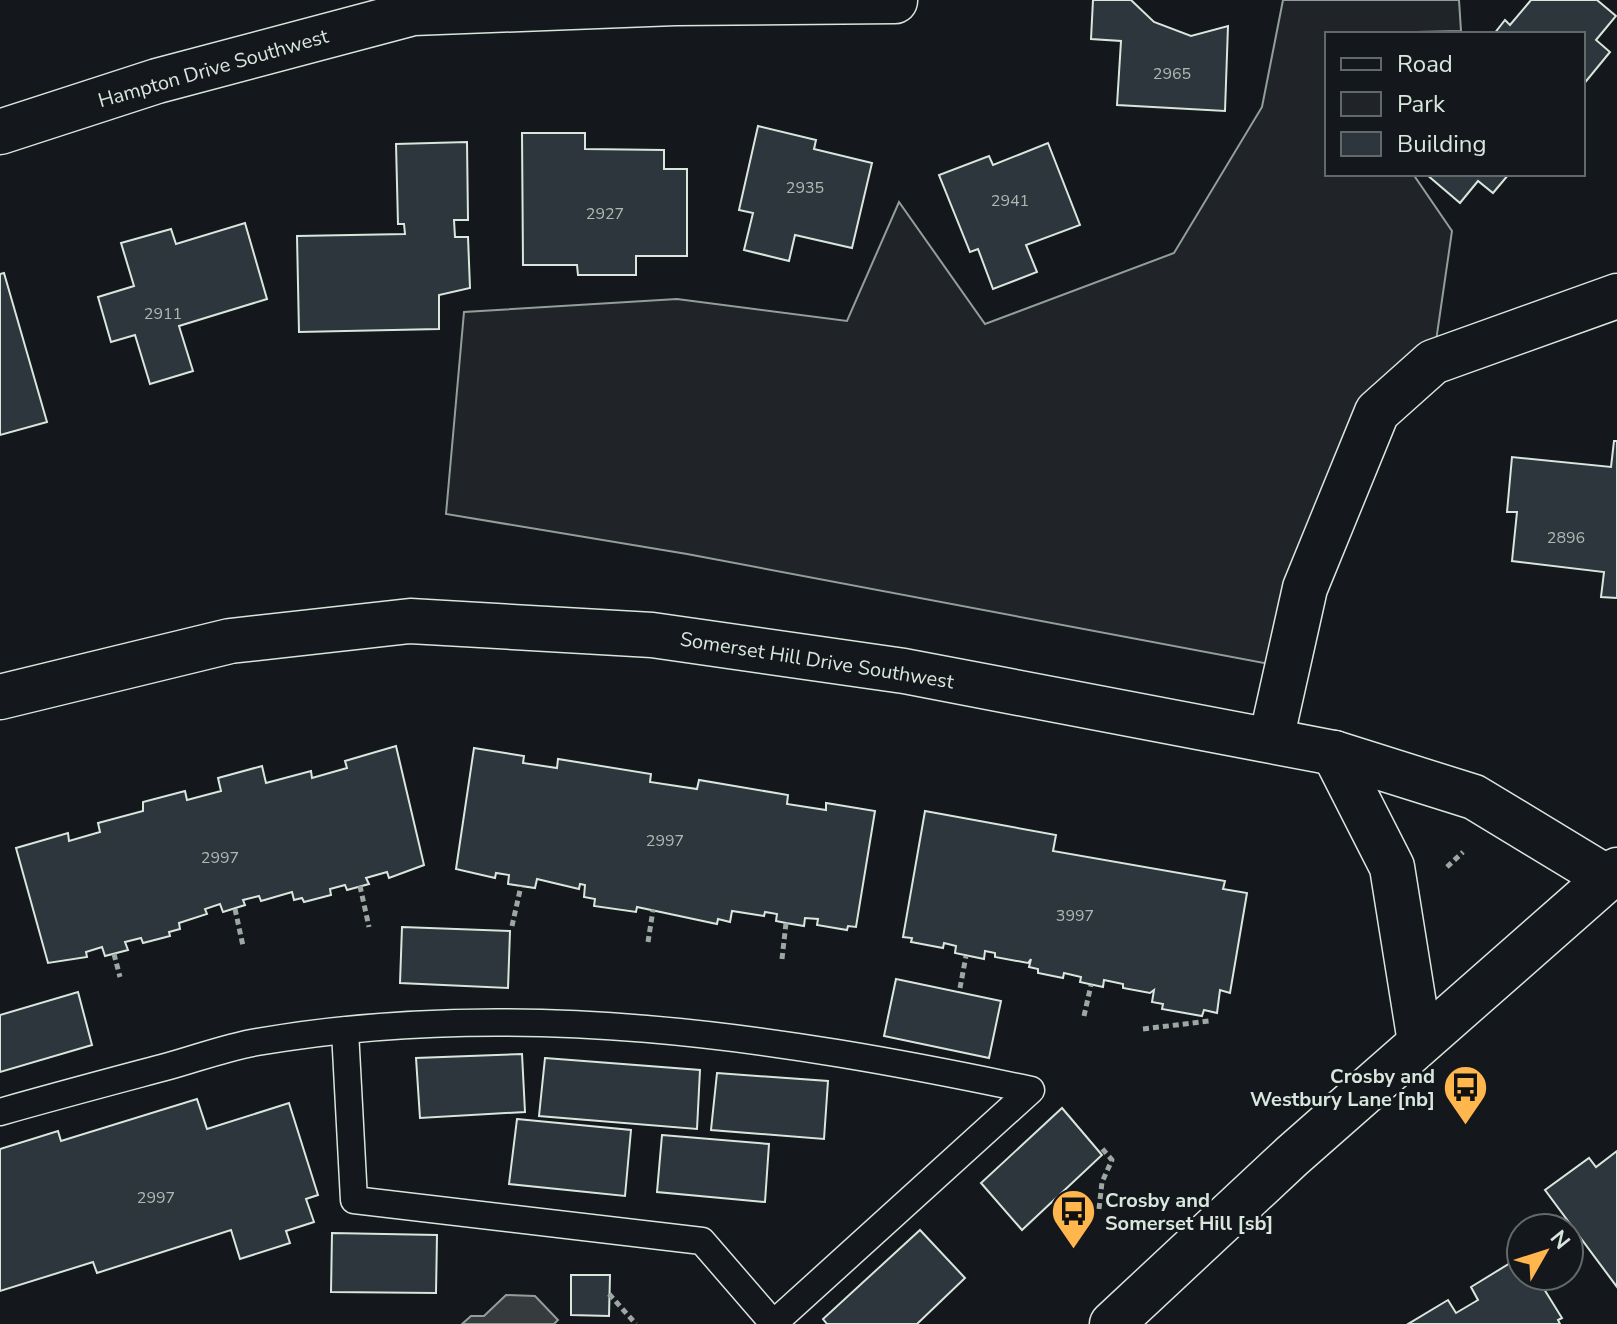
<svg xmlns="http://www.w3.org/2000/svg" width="1617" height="1324" font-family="'Nunito Sans',sans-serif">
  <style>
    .green { fill: #202428; stroke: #939e99; stroke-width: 2 }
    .water { fill: #363b3e; stroke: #939e99; stroke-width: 2 }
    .building { fill: #2c363c; stroke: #d8e6dc; stroke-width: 2 }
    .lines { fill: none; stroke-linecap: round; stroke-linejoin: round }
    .service-casing { stroke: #d8e6dc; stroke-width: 29 }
    .minor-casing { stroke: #d8e6dc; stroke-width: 47 }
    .tertiary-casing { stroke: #d8e6dc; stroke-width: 47 }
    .path { stroke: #9da8a2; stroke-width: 5; stroke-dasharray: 6 4; stroke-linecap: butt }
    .service { stroke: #14181c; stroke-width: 26 }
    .minor { stroke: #14181c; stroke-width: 44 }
    .tertiary { stroke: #14181c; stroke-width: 44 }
    .labels { text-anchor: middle; stroke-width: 6; stroke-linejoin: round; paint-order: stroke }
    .number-label { font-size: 16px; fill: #adbab4 }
    .street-label { font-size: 20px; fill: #d8e6dc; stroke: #14181c }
    .poi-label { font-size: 20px; font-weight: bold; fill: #d8e6dc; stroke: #14181c; text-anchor: end }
  </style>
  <rect width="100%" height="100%" fill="#14181c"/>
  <path class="green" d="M1283,0H1459L1461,31L1327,34V174H1413L1452,231L1433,362L1377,412L1285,667L687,554L446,514L464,312L677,299L847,321L899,202L985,324L1174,253L1262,107Z"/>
  <path class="water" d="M506,1295L535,1296L558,1320L554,1324H462L471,1316H484Z"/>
  <g class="building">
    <path d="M1093,0H1131L1154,22L1191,36L1228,26L1225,111L1117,105L1121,41L1091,39Z"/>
    <path d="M1531,0H1597L1616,16L1596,40L1610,52L1583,85V34H1494L1505,20L1510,25Z"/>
    <path d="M758,126L816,140L814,149L872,163L852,248L795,235L789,261L744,250L753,213L739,210Z"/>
    <path d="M522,133H585V149L664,150V169H687V256H636V275H578L577,265H523Z"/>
    <path d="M467,142L468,220H454L455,237H468L470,288L439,295V329L299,332L297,236L405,234L404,224H398L396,144Z"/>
    <path d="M1048,143L1080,225L1026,245L1037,272L993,289L978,249L970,252L939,175L989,156L993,165Z"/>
    <path d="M1426,174H1509L1493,193L1478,181L1460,203Z"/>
    <path d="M245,223L267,299L179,326L193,371L150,384L135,335L111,342L98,297L134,286L121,243L171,229L176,244Z"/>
    <path d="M4,273L47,422L0,435V274Z"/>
    <path d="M1614,441H1617V598L1601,597L1604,572L1512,561L1517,512H1507L1512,457L1611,467Z"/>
    <path d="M396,746L424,865L389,878L387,872L366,878L369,884L347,890L345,885L330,889L331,895L304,902L302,898L294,900L292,892L261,901L259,896L243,900L245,905L223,912L220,904L205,909L207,914L179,923L180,929L169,932L170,936L143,943L141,938L125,942L128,950L105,956L102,947L86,952L87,957L48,963L16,848L68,833L69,841L100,832L98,823L143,811V802L185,791L187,800L221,791L218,778L262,766L266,783L311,771L312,778L347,768L345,761Z"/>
    <path d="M474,748L524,756L523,763L557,768L558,759L651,774L650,782L697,789L699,780L788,795L787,804L826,810V803L875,811L856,927L848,926L847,930L817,925L818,919L805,918L804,926L786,923L776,921L777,914L765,912L764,916L732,911L730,922L718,919L717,924L637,907L636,912L594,906L595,899L584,897L585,885L580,884L579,889L537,879L535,888L508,884L509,875L496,873L495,878L456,869Z"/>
    <path d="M925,811L1056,835L1053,851L1225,881L1223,889L1247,893L1230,993L1220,990L1217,1013L1204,1010L1202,1016L1162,1009L1163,1004L1152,1002L1154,990L1150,993L1123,988V984L1104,980L1103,987L1080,982L1081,977L1064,973L1063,978L1038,973V969L1029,967L1031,959L1028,963L995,957V953L985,951L984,959L955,953L956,946L944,943L943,948L911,942L912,938L903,937Z"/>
    <path d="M402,927L510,931L508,988L400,983Z"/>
    <path d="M896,979L1001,1001L989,1058L884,1036Z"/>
    <path d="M78,992L92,1045L0,1072V1015Z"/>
    <path d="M522,1054L525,1112L420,1118L416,1058Z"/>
    <path d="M545,1058L700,1070L697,1129L539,1116Z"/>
    <path d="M717,1073L828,1081L824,1139L711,1130Z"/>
    <path d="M197,1099L207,1129L289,1103L318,1195L306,1199L314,1222L286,1231L290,1243L240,1259L231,1230L97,1273L93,1262L0,1291V1149L58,1131L61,1141Z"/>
    <path d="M1062,1108L1102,1155L1022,1230L981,1183Z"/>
    <path d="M517,1119L631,1130L625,1196L509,1184Z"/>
    <path d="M662,1135L769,1144L765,1202L657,1192Z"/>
    <path d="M1617,1151V1287L1545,1190L1589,1158L1596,1167Z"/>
    <path d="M920,1230L965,1278L917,1324H827L823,1319Z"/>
    <path d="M332,1233L437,1235L436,1293L331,1292Z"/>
    <path d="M1520,1257L1521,1276H1536L1562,1318L1558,1320L1560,1324H1408L1448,1300L1456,1313L1478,1300L1471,1287Z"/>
    <path d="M571,1275H610L609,1316L571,1315Z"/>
  </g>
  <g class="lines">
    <defs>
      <g id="service">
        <path d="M345,1031L354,1200L702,1241L773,1323"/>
        <path d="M0,1112C56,1096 113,1081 169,1066C198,1058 227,1047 257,1042C518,997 775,1036 1031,1090L773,1324"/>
      </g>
      <g id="minor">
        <path d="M0,132L157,81L413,13L675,3L895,1"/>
        <path d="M1271,740L1305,588L1377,412L1433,362L1617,296"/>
      </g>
      <g id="tertiary">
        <path d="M0,697L230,641L410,621L652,635L904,671L1334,753L1474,797L1606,877"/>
        <path d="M1334,753L1392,867L1420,1042"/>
        <path d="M1112,1324L1292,1156L1617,870"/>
      </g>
    </defs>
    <use href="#service" class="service-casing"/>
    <use href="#minor" class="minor-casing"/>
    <use href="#tertiary" class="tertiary-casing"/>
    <g class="path">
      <path d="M1447,867L1463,852"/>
      <path d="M360,886L369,927"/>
      <path d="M235,909L243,946"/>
      <path d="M512,926L521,886"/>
      <path d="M648,942L653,910"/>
      <path d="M114,954L120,977"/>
      <path d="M782,959L786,923"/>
      <path d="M960,988L966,956"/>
      <path d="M1084,1016L1091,985"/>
      <path d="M1143,1029L1209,1021"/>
      <path d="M1099,1209L1102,1182L1112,1160L1100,1146"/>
      <path d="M609,1294L636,1324"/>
    </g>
    <use href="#service" class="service"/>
    <use href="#minor" class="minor"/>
    <use href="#tertiary" class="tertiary"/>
  </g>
  <defs>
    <symbol id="bus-pin" viewBox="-11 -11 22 30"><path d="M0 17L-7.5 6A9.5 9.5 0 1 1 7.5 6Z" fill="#ffb74d" stroke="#14181c"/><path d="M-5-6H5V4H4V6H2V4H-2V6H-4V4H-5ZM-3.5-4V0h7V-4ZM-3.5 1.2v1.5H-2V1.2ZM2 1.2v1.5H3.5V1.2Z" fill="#111"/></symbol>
  </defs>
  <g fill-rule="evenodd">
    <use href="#bus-pin" x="1440" y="1062" width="51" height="69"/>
    <use href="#bus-pin" x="1048" y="1186" width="51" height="69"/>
  </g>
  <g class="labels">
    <g class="number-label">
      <text x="1172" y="79">2965</text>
      <text x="805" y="193">2935</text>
      <text x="1010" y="206">2941</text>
      <text x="605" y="219">2927</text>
      <text x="163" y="319">2911</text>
      <text x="1566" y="543">2896</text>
      <text x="665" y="846">2997</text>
      <text x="220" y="863">2997</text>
      <text x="1075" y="921">3997</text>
      <text x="156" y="1203">2997</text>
    </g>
    <g class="street-label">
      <text transform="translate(213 68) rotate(-16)" y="7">Hampton Drive Southwest</text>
      <text transform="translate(817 660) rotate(9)" y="7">Somerset Hill Drive Southwest</text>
    </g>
    <g class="poi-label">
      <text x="1435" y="1083">Crosby and<tspan x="1435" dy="23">Westbury Lane [nb]</tspan></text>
      <text x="1105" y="1207" text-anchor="start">Crosby and<tspan x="1105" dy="23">Somerset Hill [sb]</tspan></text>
    </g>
  </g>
  <rect x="1325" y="32" width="260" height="144" fill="#14181c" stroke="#626a69" stroke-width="2"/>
  <rect x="1341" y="58" width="40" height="12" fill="#14181c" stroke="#626a69" stroke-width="2"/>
  <text x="1397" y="72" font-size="24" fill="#d8e6dc">Road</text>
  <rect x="1341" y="92" width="40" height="24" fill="#202428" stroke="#626a69" stroke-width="2"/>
  <text x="1397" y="112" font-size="24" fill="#d8e6dc">Park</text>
  <rect x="1341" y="132" width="40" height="24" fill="#2c363c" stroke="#626a69" stroke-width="2"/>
  <text x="1397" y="152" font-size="24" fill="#d8e6dc">Building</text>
  <g transform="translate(1545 1252) rotate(51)"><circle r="38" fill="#14181c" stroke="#626a69" stroke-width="2"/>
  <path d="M0-6L14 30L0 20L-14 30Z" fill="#ffb74d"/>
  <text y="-12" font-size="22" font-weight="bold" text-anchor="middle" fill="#d8e6dc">N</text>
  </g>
</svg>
